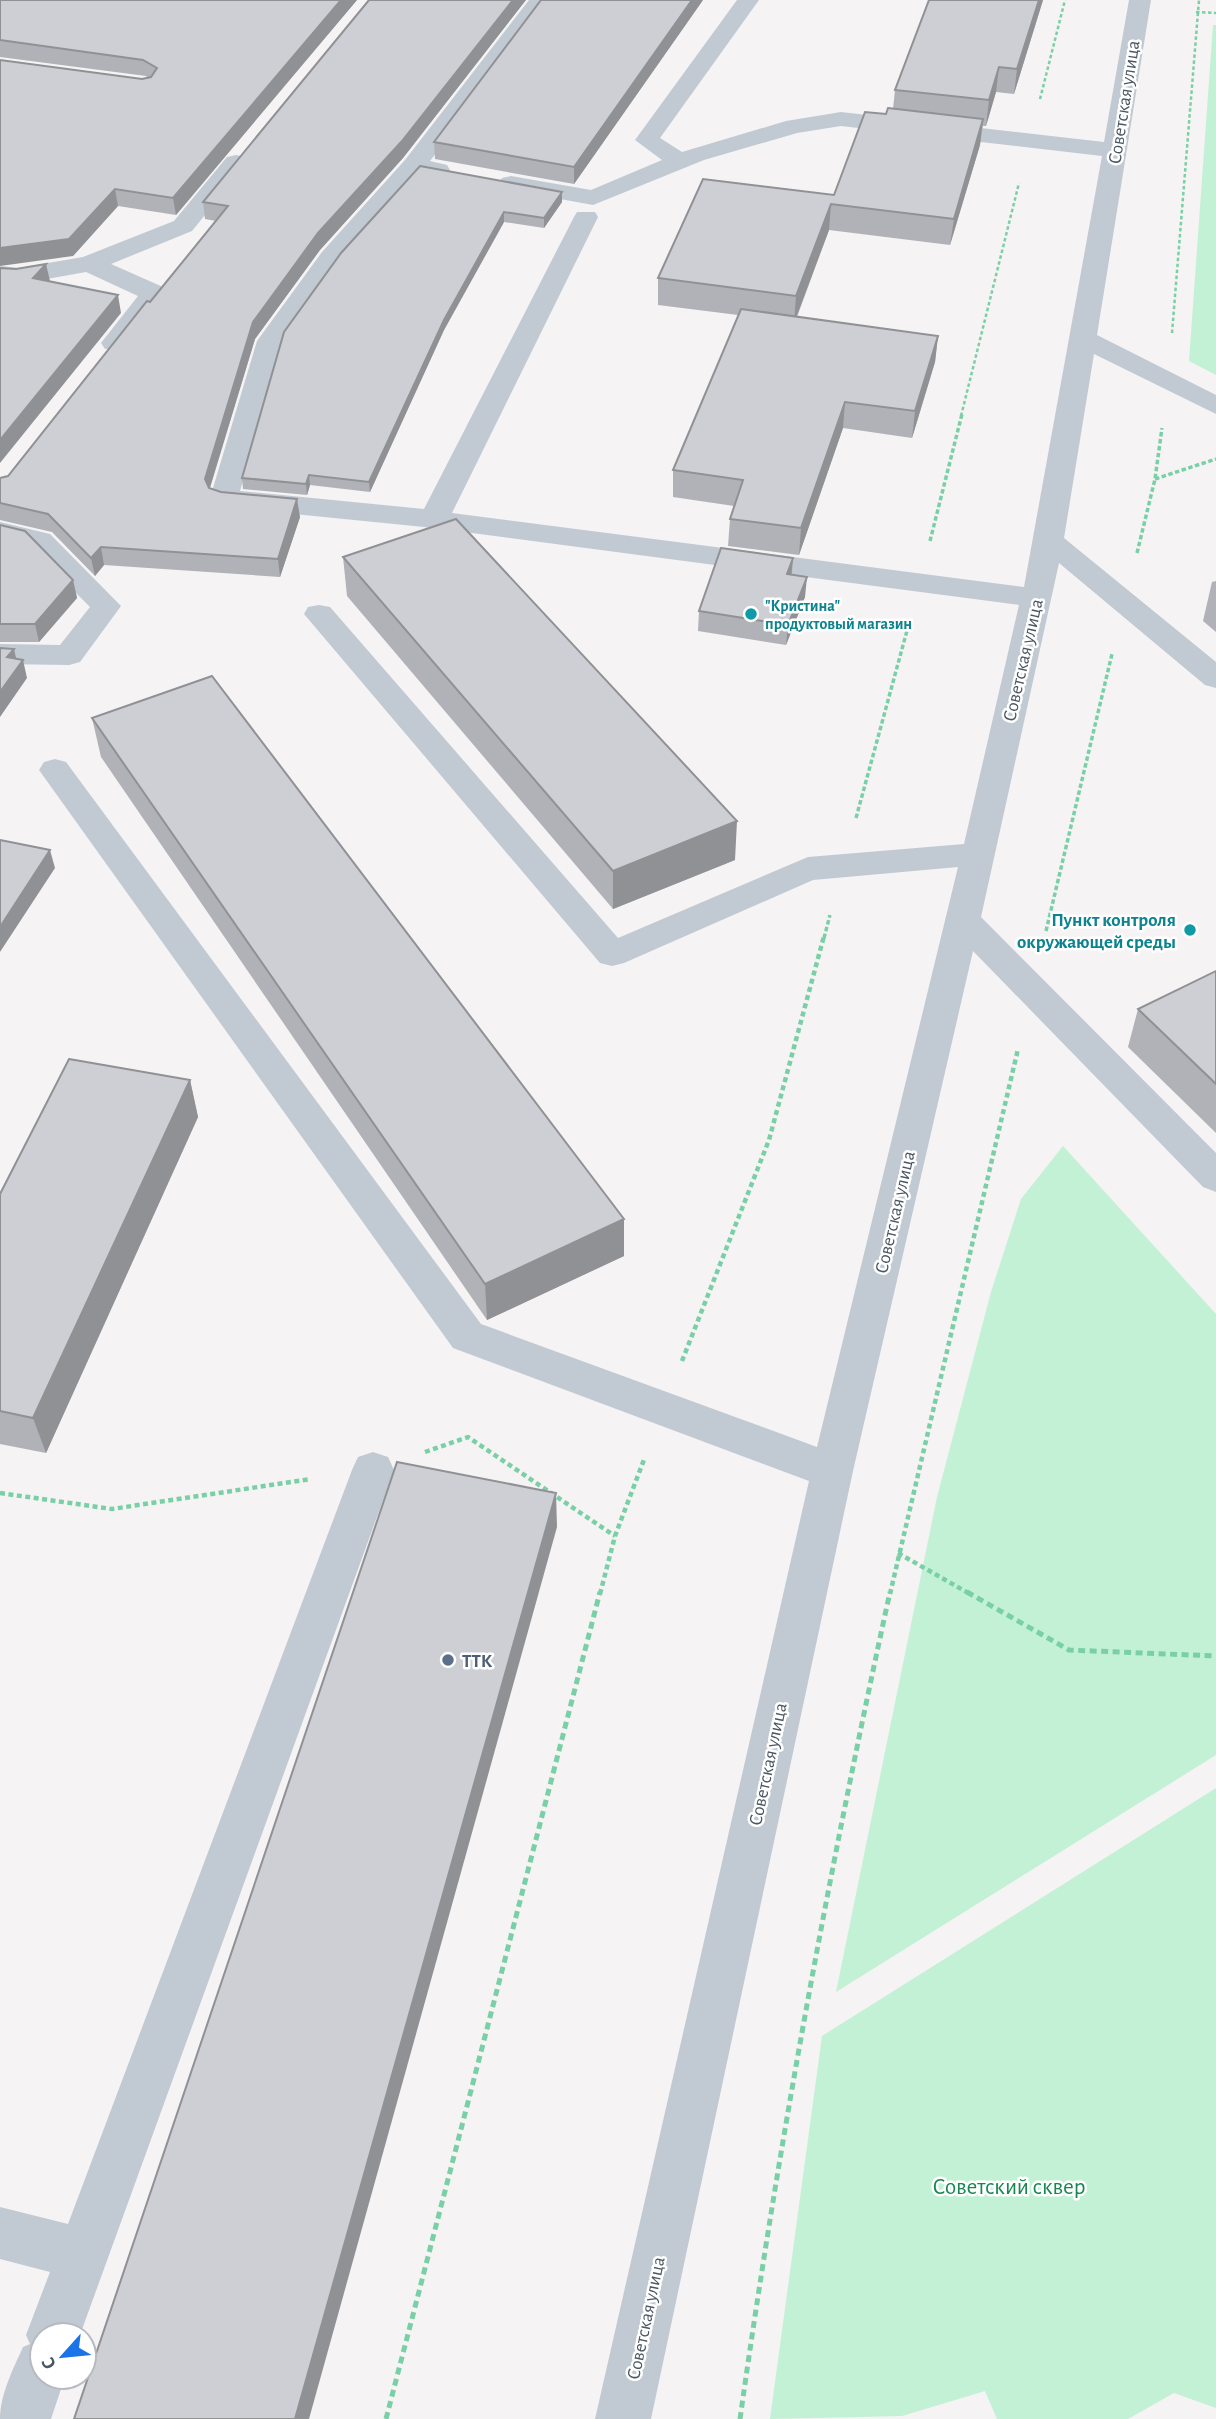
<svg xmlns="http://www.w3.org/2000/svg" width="1216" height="2419" font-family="'Alegreya Sans',sans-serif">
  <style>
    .green { fill: #c3f1d5 }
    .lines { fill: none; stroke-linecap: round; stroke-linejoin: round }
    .path-far3 { stroke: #7ad0a6; stroke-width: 2.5; stroke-dasharray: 3.5 2.5; stroke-linecap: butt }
    .path-far2 { stroke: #7ad0a6; stroke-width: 3.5; stroke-dasharray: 4.5 2.5; stroke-linecap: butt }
    .path-far1 { stroke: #7ad0a6; stroke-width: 4.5; stroke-dasharray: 5 3.5; stroke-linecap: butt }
    .path { stroke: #7ad0a6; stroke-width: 5; stroke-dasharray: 7 4.5; stroke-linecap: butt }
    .minor { fill: #c1cad2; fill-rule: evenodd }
    .wall { fill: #b0b2b7 }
    .shaded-wall { fill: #909195 }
    .building { fill: #cdcfd5; stroke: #909195; stroke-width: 2 }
    .culture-dot { fill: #0f9aa8; stroke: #fff; stroke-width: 2.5 }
    .service-dot { fill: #5c6f8a; stroke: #fff; stroke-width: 2.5 }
    .labels { text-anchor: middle; stroke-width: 5; stroke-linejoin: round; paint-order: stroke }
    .far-culture-label { font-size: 16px; font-weight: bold; fill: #0d838f; stroke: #fff; text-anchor: start }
    .street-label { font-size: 19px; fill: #4a5661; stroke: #fff }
    .culture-label { font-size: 19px; font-weight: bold; fill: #0d838f; stroke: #fff; text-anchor: end }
    .service-label { font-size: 19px; font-weight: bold; fill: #4e5e75; stroke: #fff; text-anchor: start }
    .near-park-label { font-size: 23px; fill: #17864f; stroke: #fff }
  </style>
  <rect width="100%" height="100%" fill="#f5f3f3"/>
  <g class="green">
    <path d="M1213,25H1216V375L1189,361Z"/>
    <path d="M1063,1146L1216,1314V1755L836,1992L937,1497L991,1292L1021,1199Z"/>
    <path d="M1216,1788V2408L1174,2393L1128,2419H997L985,2391L902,2416L770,2419L822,2036Z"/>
  </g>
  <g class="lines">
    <g class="path-far3">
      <path d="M1196,12L1216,13"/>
      <path d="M1040,99L1065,0"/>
      <path d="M1172,333L1199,0"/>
      <path d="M961,416L1019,183"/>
    </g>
    <g class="path-far2">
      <path d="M1155,479L1216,459"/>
      <path d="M930,541L962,414"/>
      <path d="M1137,553L1155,479L1162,428"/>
      <path d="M856,818L908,627"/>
      <path d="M1046,931L1112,654"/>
      <path d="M824,938L830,915"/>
    </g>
    <g class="path-far1">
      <path d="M682,1361L769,1140L824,936"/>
      <path d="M425,1452L468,1437L615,1536"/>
      <path d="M0,1493L112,1509L311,1479"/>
      <path d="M898,1553L970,1594"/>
      <path d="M600,1594L615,1536L645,1457"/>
      <path d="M890,1594L1018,1049"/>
    </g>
    <g class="path">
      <path d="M967,1592L1069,1650L1216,1656"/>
      <path d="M386,2419L600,1592"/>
      <path d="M740,2419C779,2141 830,1866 890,1592"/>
    </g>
    <g class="minor">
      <path d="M529,0H551L430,161L447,165L450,170L447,175L438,177L420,173L340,262L283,341L240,491L424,509L574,217L577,212H595L598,217L452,513L1024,587L1102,156L841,126L797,133L704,160L593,205L511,190L502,188L499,183L502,178L511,176L591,190L662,160L635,140L737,0H759L660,138L682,152L786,121L841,112L1104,142L1129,0H1151L1097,335L1216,395V414L1094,354L1064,538L1216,662V688L1205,685L1059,563L981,917L1216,1153V1192L1203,1187L973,951L853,1471L651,2419H595L809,1481L453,1348L39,770L44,762L55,759L66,762L481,1324L817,1447L958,867L813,880L624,963L612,966L600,963L304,614L308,607L319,605L330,607L618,938L808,857L964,844L1019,605L434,528L224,507L214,504L210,498L257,341L322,252L405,160Z"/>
      <path d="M236,155L245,157L248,162L192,231L111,264L163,287L167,293L123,349H105L101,343L138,296L86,272L19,284L0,282V266L19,268L83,257L174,221L227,157Z"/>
      <path d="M0,522L50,534L121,606L80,662L69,665L0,664V644L60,645L90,607L30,547L0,540Z"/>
      <path d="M373,1452L388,1457L394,1470L80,2335H42V2377H65L51,2419H0C0,2395 13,2369 23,2347L30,2344L26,2335L50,2272L0,2259V2207L68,2224L352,1470L358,1457Z"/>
    </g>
  </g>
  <g class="wall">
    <path d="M0,0H357L176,215L118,206L73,256L142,79L148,78L146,76L0,57Z"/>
    <path d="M369,0H526L403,158L320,250L255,339L210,488L300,517L280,577L104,565L95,576L52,532L0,520V478L8,476L216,221L205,219L203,202Z"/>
    <path d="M703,0L574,184L435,159L434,142Z"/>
    <path d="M929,0H1043L1014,94L996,92L986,126H983L980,145L950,245L829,230L797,317L938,336L935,362L912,438L843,428L799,555L728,546L730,519L734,506L673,497V470L738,315L658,305V278L834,195L886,114L893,109L895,90Z"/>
    <path d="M562,192V202L544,228L504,222L444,330L370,492L310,485L307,495L243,489L242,478L341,253Z"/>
    <path d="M0,525L73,580L77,598L39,642H0Z"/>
    <path d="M343,557L735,860L613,909L347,596Z"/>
    <path d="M793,558L792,575L805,597L786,645L698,631L699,611Z"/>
    <path d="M1216,581V632L1203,621L1212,582Z"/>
    <path d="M92,718L624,1256L487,1320L101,757Z"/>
    <path d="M1216,971V1133L1128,1047L1138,1009Z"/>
    <path d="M190,1080L198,1117L46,1453L0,1444V1194Z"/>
  </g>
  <g class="shaded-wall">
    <path d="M341,0H357L176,215L173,198Z"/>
    <path d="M513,0H526L403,158L320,250L255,339L207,497L205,479L253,322L318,233Z"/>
    <path d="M692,0H703L574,184V167Z"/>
    <path d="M1039,0H1043L1014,94L1017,69Z"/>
    <path d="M999,67L996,92L986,126L989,100Z"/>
    <path d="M983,119L980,145L950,245L954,219Z"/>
    <path d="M115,189L118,206L73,256L0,266V248Z"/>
    <path d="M562,192V202L544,228V218Z"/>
    <path d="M831,204L829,230L794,323L796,296Z"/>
    <path d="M504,212V222L444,330L370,492L369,482L444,320Z"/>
    <path d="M46,264L50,281L36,296L33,278Z"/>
    <path d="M118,295L121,313L0,463V440Z"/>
    <path d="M938,336L935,362L912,438L915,411Z"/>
    <path d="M845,402L843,428L799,555L801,528Z"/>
    <path d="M309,475L310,485L307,495L306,484Z"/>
    <path d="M297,499L300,517L280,577L278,559Z"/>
    <path d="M101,547L104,565L95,576L91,558Z"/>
    <path d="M793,558L791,578L787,574Z"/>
    <path d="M807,577L805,597L786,645L788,625Z"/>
    <path d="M73,580L77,598L39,642L35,624Z"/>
    <path d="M14,649L18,667L23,660L27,678L0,717V692L7,657Z"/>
    <path d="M737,821L735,860L613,909V871Z"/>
    <path d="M50,850L55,868L0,952V927Z"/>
    <path d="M190,1080L198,1117L46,1453L33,1418Z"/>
    <path d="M624,1219V1256L487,1320L485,1284Z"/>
    <path d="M556,1493L557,1527L309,2419H295Z"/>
  </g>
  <g class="building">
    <path d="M0,0H341L173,198L115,189L69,239L0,248V60L142,79L151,77L157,68L143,60L0,40Z"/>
    <path d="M369,0H513L402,141L318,233L253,322L205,479L209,488L221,492L297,499L278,559L101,547L91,558L48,514L0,503V478L8,476L147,301L150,302L228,206L203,202Z"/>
    <path d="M541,0H692L574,167L434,142Z"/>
    <path d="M929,0H1039L1017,69L999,67L989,100L895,90Z"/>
    <path d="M888,108L983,119L954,219L831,204L796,296L658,278L703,179L834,195L865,112L886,114Z"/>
    <path d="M420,166L562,192L544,218L504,212L444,320L369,482L309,475L306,484L242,478L284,332L341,253Z"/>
    <path d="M46,264L33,278L118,295L0,440V268L16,269Z"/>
    <path d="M741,309L938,336L915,411L845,402L801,528L730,519L743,480L673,470Z"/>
    <path d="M456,519L737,821L613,871L343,557Z"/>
    <path d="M0,525L25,531L73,580L35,624H0Z"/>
    <path d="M721,548L793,558L787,574L807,577L788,625L699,611Z"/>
    <path d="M0,648L14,649L7,657L23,660L0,692Z"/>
    <path d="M212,676L624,1219L485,1284L92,718Z"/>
    <path d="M0,840L50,850L0,927Z"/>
    <path d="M1216,971V1084L1138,1009Z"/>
    <path d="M69,1059L190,1080L33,1418L0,1411V1194Z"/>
    <path d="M397,1462L556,1493L295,2419H74Z"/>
  </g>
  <g class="culture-dot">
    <circle cx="751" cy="614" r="7"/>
    <circle cx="1190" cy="930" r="7"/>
  </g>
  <circle class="service-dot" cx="448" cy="1660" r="7"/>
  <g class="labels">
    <g class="far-culture-label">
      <text x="765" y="611">"Кристина"<tspan x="765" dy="18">продуктовый магазин</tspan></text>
    </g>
    <g class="street-label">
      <text transform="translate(1123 102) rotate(-81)" y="7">Советская улица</text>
      <text transform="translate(1022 660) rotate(-77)" y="7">Советская улица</text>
      <text transform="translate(894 1212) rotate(-77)" y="7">Советская улица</text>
      <text transform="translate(767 1764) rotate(-78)" y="7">Советская улица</text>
      <text transform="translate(645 2318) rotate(-78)" y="7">Советская улица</text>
    </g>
    <g class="culture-label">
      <text x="1176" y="926">Пункт контроля<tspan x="1176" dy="22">окружающей среды</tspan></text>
    </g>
    <g class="service-label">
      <text x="462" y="1667">ТТК</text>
    </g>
    <g class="near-park-label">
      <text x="1009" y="2194">Советский сквер</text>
    </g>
  </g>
  <g transform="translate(63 2356) rotate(243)"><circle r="33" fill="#ffffff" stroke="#b7bbc0" stroke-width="2"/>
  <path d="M0-5L12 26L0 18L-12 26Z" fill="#1a73e8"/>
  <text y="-10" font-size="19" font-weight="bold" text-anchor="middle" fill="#4a5661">С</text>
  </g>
</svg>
